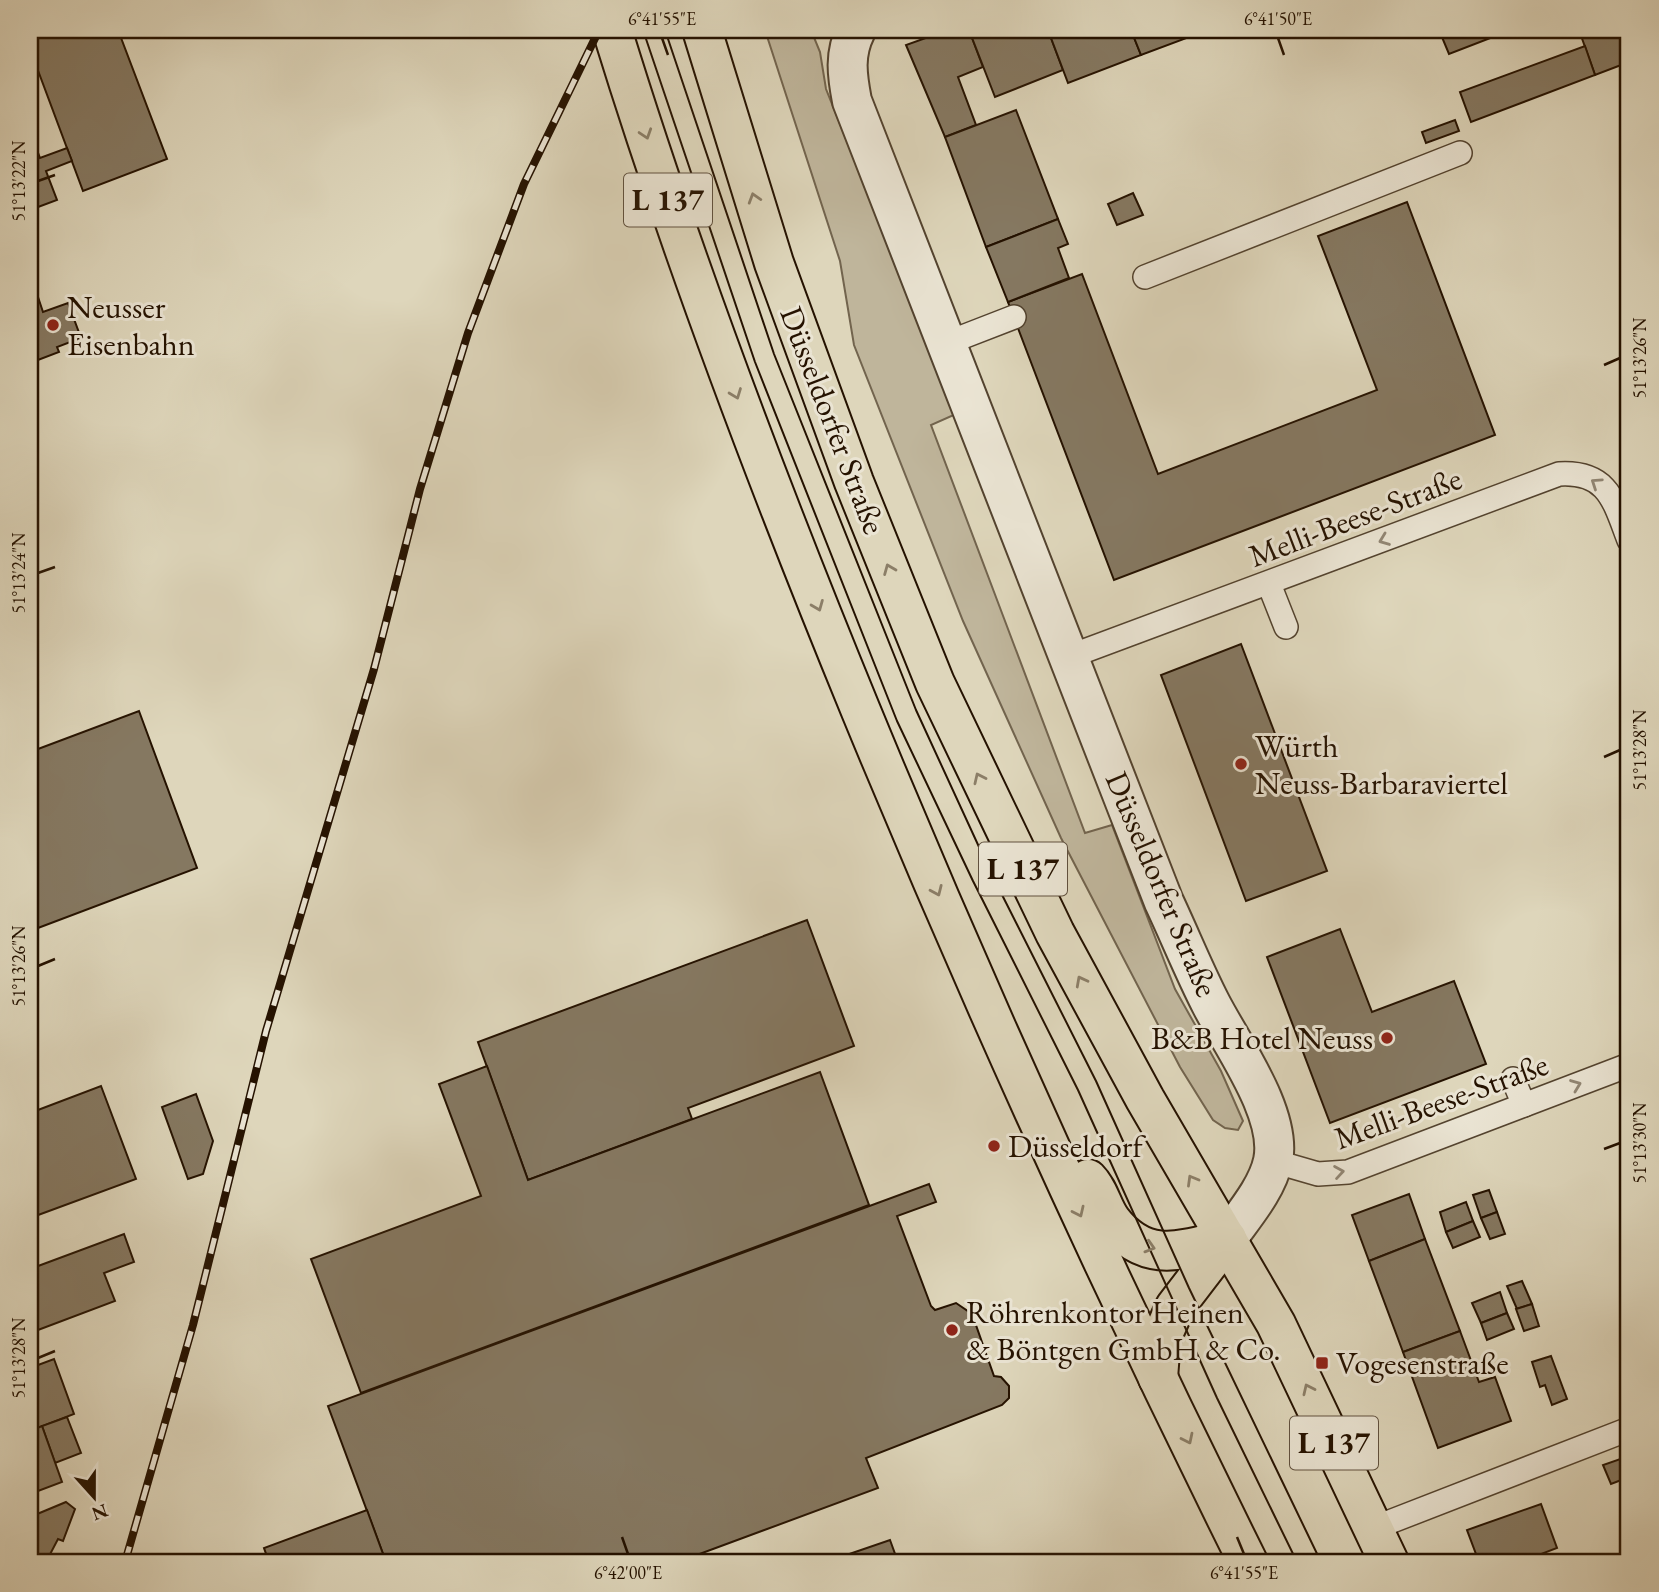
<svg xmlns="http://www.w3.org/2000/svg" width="1659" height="1592" font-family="'EB Garamond',serif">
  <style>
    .green { fill: #bfb59b; stroke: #72644e; stroke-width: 2 }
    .building { fill: #857861; stroke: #251200; stroke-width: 2 }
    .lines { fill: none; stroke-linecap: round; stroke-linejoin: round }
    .lane-casing { stroke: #53432f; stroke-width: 26 }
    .street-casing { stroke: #53432f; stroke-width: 42 }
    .primary-casing { stroke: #251200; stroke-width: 42 }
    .lane { stroke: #eae4d3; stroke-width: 23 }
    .street { stroke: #eae4d3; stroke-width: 38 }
    .primary { stroke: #ded6bb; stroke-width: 38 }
    .tram { stroke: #251200; stroke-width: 2 }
    .rail-casing { stroke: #251200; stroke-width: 8 }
    .rail { stroke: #eae4d3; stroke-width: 5; stroke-dasharray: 16; stroke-linecap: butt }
    .oneway { stroke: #8b7e67 }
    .oneway2 { stroke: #918674 }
    .ticks { fill: none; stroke: #251200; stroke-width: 2.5 }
    .poi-dot { fill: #8f2418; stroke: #eae4d3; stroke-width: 2.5 }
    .labels { text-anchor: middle; stroke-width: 6; stroke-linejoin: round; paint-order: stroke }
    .shield { fill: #eae4d3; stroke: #60513f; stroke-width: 2 }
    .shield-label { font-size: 30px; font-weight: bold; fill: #251200 }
    .poi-label { font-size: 32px; fill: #251200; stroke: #eae4d3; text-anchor: start }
    .street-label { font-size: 32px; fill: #251200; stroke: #eae4d3 }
    .neatline { fill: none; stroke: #251200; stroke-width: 2.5 }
    .ticks-label { font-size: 18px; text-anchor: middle; fill: #251200 }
  </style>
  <rect width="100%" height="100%" fill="#ded6bb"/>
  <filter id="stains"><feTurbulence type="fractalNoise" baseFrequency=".00286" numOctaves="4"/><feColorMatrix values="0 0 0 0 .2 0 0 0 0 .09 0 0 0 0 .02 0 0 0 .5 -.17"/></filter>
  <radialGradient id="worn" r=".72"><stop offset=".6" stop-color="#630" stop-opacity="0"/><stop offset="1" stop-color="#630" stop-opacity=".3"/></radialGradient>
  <path class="green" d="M765,30H811L820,52L826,89L956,414L931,425L1085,833L1112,825L1175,989L1221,1071L1243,1121L1238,1130L1225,1128L1213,1120L1180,1067L1061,838L963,621L854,345L840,261Z"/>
  <g class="building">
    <path d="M30,30H118L167,159L83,191L30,49Z"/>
    <path d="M948,30H969L983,67L958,77L976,125L945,137L906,45Z"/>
    <path d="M969,30H1048L1063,70L995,97Z"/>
    <path d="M1048,30H1131L1141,55L1068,83Z"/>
    <path d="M1131,30H1199L1200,33L1141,55Z"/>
    <path d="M1439,30H1511L1449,54Z"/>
    <path d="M1579,30H1629V62L1595,75Z"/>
    <path d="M1585,46L1595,75L1471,122L1460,92Z"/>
    <path d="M1016,110L1058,219L986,247L945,137Z"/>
    <path d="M1455,120L1459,131L1426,143L1422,132Z"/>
    <path d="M30,131L40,158L67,148L72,161L46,171L57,200L30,210Z"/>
    <path d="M1133,193L1143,215L1117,225L1108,204Z"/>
    <path d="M1407,202L1495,435L1114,580L1008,302L1082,274L1158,474L1377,390L1318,236Z"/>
    <path d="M1058,219L1068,244L1058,248L1069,278L1008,302L986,247Z"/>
    <path d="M37,294L43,312L68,303L81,338L57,347L59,352L30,363V296Z"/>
    <path d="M1241,644L1327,871L1246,901L1161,675Z"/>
    <path d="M139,711L197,868L30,931V752Z"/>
    <path d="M807,920L854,1046L688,1108L692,1119L528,1180L478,1042Z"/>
    <path d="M1340,929L1372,1012L1454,981L1486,1064L1330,1123L1267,957Z"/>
    <path d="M487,1066L528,1180L820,1072L869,1205L361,1393L311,1259L481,1196L439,1084Z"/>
    <path d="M101,1086L136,1179L30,1218V1113Z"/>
    <path d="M196,1094L213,1141L203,1174L188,1179L162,1107Z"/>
    <path d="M929,1184L936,1202L897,1216L931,1306L935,1310L956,1303L972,1314L994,1376L1001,1377L1009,1386V1398L1002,1405L866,1458L878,1488L678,1562H386L328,1406Z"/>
    <path d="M1489,1190L1497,1212L1481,1218L1473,1195Z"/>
    <path d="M1409,1194L1425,1239L1369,1261L1352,1215Z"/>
    <path d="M1466,1202L1473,1221L1446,1232L1440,1212Z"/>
    <path d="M1497,1212L1505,1234L1490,1239L1481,1218Z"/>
    <path d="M1473,1221L1480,1237L1453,1248L1446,1232Z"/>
    <path d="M124,1234L134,1262L104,1273L115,1301L30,1333V1269Z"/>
    <path d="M1425,1239L1460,1331L1403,1352L1369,1261Z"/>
    <path d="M1522,1281L1532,1304L1517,1309L1507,1286Z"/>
    <path d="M1500,1292L1507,1313L1481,1323L1472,1303Z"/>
    <path d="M1532,1304L1539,1326L1524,1331L1516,1309Z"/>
    <path d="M1507,1313L1514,1329L1487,1340L1481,1323Z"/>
    <path d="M1460,1331L1479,1382L1495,1377L1511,1421L1438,1448L1403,1352Z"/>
    <path d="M1551,1356L1567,1399L1552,1405L1545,1385L1540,1387L1532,1362Z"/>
    <path d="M54,1359L74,1414L30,1431V1368Z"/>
    <path d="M67,1417L81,1453L55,1463L42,1426Z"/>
    <path d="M42,1426L62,1482L30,1494V1431Z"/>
    <path d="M1626,1457L1629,1477L1611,1484L1603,1465Z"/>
    <path d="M66,1502L75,1509L63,1541L58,1539L46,1562H30V1517Z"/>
    <path d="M1541,1504L1557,1548L1541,1554L1544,1562H1479L1467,1530Z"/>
    <path d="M367,1510L386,1562H269L264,1548Z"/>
    <path d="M890,1540L898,1562H826Z"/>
  </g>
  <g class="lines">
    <defs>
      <g id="lane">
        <path d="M1145,277L1460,153"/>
        <path d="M947,343L1014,317"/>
        <path d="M1269,584L1286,627"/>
        <path d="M1071,656L1559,474C1608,471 1614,501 1629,540"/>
        <path d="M1513,1079L1524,1105"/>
        <path d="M1273,1161L1318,1174L1348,1172L1629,1065"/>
        <path d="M1374,1528L1629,1429"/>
      </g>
      <path id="street" d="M856,30C844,54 847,75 852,101L1164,902C1180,936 1194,971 1211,1004C1232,1045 1283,1114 1273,1161C1267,1189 1243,1216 1227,1239"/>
      <g id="primary">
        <path d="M612,30C683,261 769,487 861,711C980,1000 1109,1283 1248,1562"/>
        <path d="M702,30L774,263L854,482L935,683L1055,933L1145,1099L1276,1324L1389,1562"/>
        <path d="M1088,1179C1100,1191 1102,1208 1112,1221C1146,1265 1182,1250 1227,1239"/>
        <path d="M1158,1378L1161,1339L1175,1307L1227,1239"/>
      </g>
    </defs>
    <use href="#lane" class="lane-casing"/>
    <use href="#street" class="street-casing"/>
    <use href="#primary" class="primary-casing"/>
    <use href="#lane" class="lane"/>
    <use href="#street" class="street"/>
    <use href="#primary" class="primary"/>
    <g class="tram">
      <path d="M643,30L755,362L897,721L973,881L1078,1090L1217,1398L1297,1562"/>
      <path d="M665,30L774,354L916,710L991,873L1096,1081L1189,1288L1321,1562"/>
    </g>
    <defs>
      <path id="rail" d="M125,1562L193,1325L266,1031L374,669L420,489L468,333L524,184L599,30"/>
    </defs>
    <use href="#rail" class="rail-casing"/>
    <use href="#rail" class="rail"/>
  </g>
  <defs><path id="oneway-chevron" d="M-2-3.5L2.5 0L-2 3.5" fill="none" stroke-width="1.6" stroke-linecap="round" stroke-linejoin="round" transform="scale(1.75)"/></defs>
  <g class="oneway">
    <use href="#oneway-chevron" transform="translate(646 134) rotate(72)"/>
    <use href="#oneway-chevron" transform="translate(754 198) rotate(-107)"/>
    <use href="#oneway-chevron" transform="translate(736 394) rotate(69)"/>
    <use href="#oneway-chevron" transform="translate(889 569) rotate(-112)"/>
    <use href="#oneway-chevron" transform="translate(818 606) rotate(68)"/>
    <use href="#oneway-chevron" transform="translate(979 778) rotate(-115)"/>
    <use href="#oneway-chevron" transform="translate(937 891) rotate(66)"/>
    <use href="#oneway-chevron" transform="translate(1081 981) rotate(-118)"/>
    <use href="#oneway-chevron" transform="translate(1192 1180) rotate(-120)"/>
    <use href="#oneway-chevron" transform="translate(1079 1212) rotate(65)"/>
    <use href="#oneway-chevron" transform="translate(1150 1247) rotate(17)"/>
    <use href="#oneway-chevron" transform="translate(1308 1389) rotate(-115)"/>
    <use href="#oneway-chevron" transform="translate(1188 1439) rotate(64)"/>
  </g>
  <g class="oneway2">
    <use href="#oneway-chevron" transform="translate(1596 483) rotate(-146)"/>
    <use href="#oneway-chevron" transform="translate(1384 540) rotate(159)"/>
    <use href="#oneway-chevron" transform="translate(1576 1085) rotate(-21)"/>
    <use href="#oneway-chevron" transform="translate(1339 1172) rotate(-9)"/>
  </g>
  <path class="ticks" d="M662,38L668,55M1278,38L1284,55M38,181L55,175M1604,365L1620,358M38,573L55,567M1604,757L1620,750M38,966L55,959M1604,1149L1620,1143M38,1358L55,1351M622,1537L628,1554M1237,1537L1244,1554"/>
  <g class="poi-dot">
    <circle cx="53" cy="325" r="7"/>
    <circle cx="1241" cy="764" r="7"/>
    <circle cx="1387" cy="1038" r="7"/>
    <circle cx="994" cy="1146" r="7"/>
    <circle cx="952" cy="1330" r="7"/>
    <rect x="1315" y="1356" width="14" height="14" rx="3.5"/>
  </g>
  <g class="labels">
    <g class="shield">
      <rect x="624" y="173.5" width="88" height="53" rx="5"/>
      <rect x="979" y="842.5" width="88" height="53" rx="5"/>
      <rect x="1290" y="1416.5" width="88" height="53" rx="5"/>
    </g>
    <g class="shield-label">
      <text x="668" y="210">L 137</text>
      <text x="1023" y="879">L 137</text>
      <text x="1334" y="1453">L 137</text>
    </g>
    <g class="poi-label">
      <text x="67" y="318">Neusser<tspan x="67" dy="37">Eisenbahn</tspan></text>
      <text x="1255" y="757">Würth<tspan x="1255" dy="37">Neuss-Barbaraviertel</tspan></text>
      <text x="1373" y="1049" text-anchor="end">B&amp;B Hotel Neuss</text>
      <text x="1008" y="1157">Düsseldorf</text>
      <text x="966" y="1323">Röhrenkontor Heinen<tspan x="966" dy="37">&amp; Böntgen GmbH &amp; Co.</tspan></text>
      <text x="1336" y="1374">Vogesenstraße</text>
    </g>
    <g class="street-label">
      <text transform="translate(833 420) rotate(69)" y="11">Düsseldorfer Straße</text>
      <text transform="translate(1355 517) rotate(-21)" y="11">Melli-Beese-Straße</text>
      <text transform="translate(1162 884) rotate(67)" y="11">Düsseldorfer Straße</text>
      <text transform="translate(1441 1101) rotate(-20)" y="11">Melli-Beese-Straße</text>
    </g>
  </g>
  <rect width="1659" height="1592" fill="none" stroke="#ded6bb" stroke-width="77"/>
  <g transform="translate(94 1497) rotate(159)" stroke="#eae4d3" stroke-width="5" paint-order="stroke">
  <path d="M0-5L12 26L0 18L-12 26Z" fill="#251200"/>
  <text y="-10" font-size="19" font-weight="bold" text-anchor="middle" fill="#251200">N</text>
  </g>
  <rect x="38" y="38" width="1582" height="1516" class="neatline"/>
  <g class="ticks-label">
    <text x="662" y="25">6°41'55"E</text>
    <text x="1278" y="25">6°41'50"E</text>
    <text transform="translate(19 181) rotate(-90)" y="6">51°13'22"N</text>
    <text transform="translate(1640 358) rotate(-90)" y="6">51°13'26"N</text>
    <text transform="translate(19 573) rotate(-90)" y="6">51°13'24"N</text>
    <text transform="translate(1640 750) rotate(-90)" y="6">51°13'28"N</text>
    <text transform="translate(19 966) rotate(-90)" y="6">51°13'26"N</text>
    <text transform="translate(1640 1143) rotate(-90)" y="6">51°13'30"N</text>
    <text transform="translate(19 1358) rotate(-90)" y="6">51°13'28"N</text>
    <text x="628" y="1579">6°42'00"E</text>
    <text x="1244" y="1579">6°41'55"E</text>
  </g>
  <rect width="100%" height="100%" filter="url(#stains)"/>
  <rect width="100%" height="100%" fill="url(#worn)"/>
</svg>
